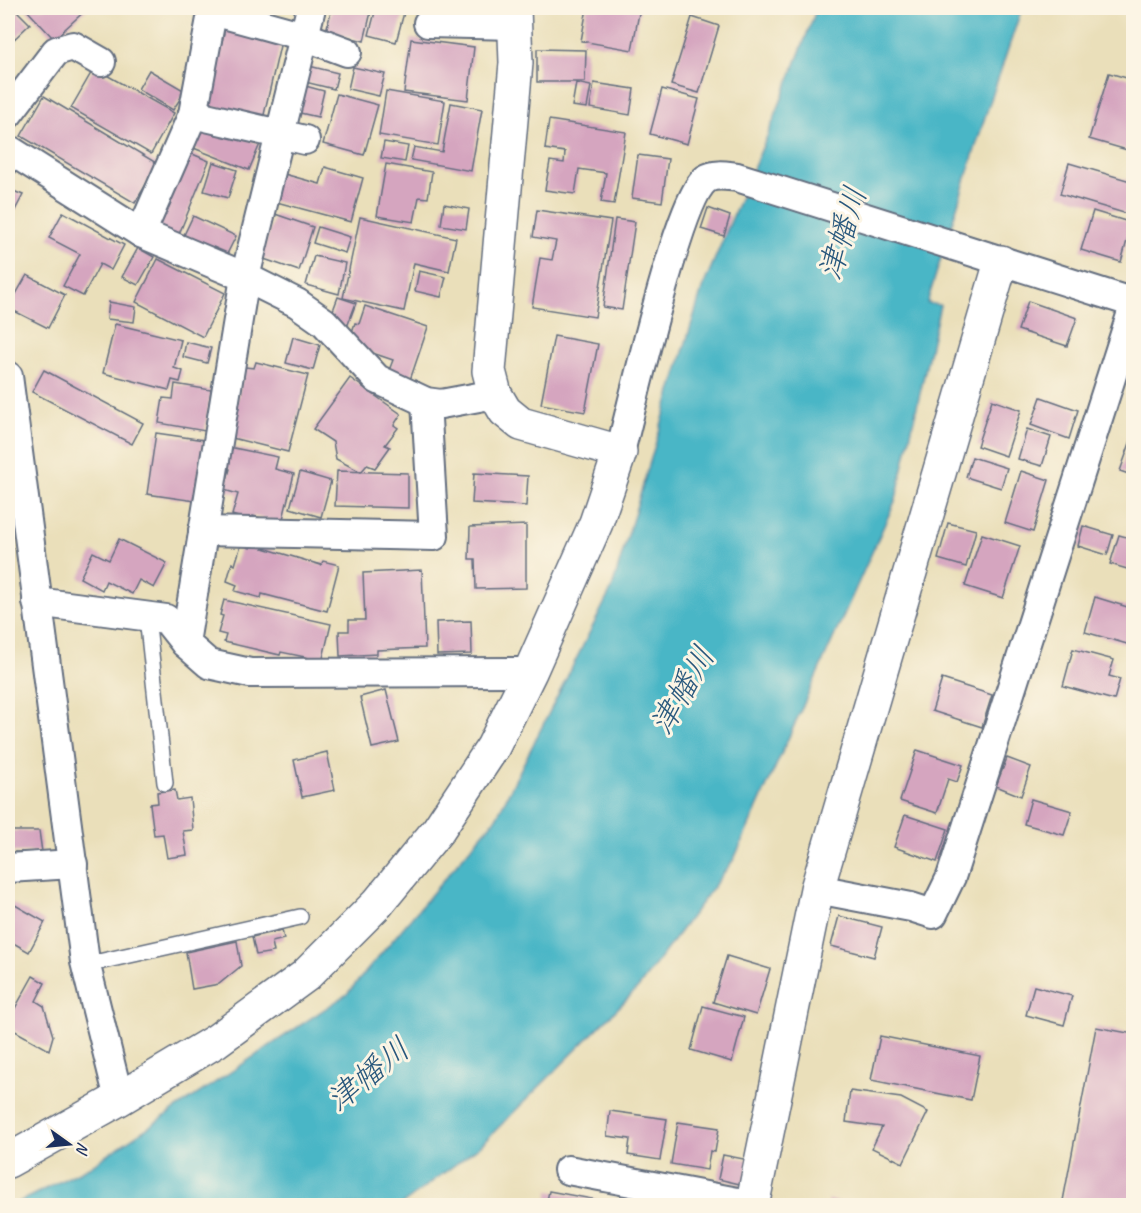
<svg xmlns="http://www.w3.org/2000/svg" width="1141" height="1213" font-family="Caveat,'Klee One',sans-serif">
  <style>
    .water { fill: #4ab6c6; stroke: #327292; stroke-width: 1.5 }
    .building { fill: #d5a5bf }
    .lines { fill: none; stroke-linecap: round; stroke-linejoin: round }
    .service-casing { stroke: #636d7e; stroke-width: 18 }
    .minor-casing { stroke: #636d7e; stroke-width: 32 }
    .tertiary-casing { stroke: #636d7e; stroke-width: 36 }
    .service { stroke: #fff; stroke-width: 15 }
    .minor { stroke: #fff; stroke-width: 28 }
    .tertiary { stroke: #fff; stroke-width: 33 }
    .labels { text-anchor: middle; stroke-width: 6; stroke-linejoin: round; paint-order: stroke }
    .water-label { font-size: 32px; font-style: italic; fill: #29587d; stroke: #fcf5e5 }
  </style>
  <rect width="100%" height="100%" fill="#fcf5e5"/>
  <filter id="ink" filterUnits="userSpaceOnUse"><feTurbulence type="fractalNoise" baseFrequency=".0167" numOctaves="2"/><feDisplacementMap in="SourceGraphic" scale="12" xChannelSelector="R" yChannelSelector="G"/><feConvolveMatrix kernelMatrix="1 2 1 2 8 2 1 2 1" color-interpolation-filters="sRGB"/></filter>
  <filter id="wash" filterUnits="userSpaceOnUse"><feTurbulence type="fractalNoise" baseFrequency=".008" numOctaves="4" result="noise"/><feDisplacementMap in="SourceGraphic" scale="24" xChannelSelector="R" yChannelSelector="G"/><feGaussianBlur stdDeviation="1.35" result="paint"/><feColorMatrix in="noise" values="0 0 0 0 0 0 0 0 0 0 0 0 0 0 0 0 0 1.4 0 .05"/><feComposite in="paint" operator="in"/></filter>
  <g filter="url(#wash)">
    <rect width="100%" height="100%" fill="#eadfba"/>
    <path class="water" d="M817,8H1022L985,117L927,303L940,305L896,499L734,859L638,988L480,1146L401,1205L11,1206L89,1167L347,994L496,818L612,588L702,289L768,134Z"/>
    <g id="blocks">
      <g class="building">
        <path d="M8,8H14L30,24L8,45Z"/>
        <path d="M25,8H88L54,39Z"/>
        <path d="M332,8H372L364,41L326,31Z"/>
        <path d="M376,8L405,9L396,42L369,35Z"/>
        <path d="M587,8H640L632,50L581,41Z"/>
        <path d="M692,17L719,26L699,93L671,85Z"/>
        <path d="M226,24L282,37L263,119L207,106Z"/>
        <path d="M411,39L474,47L468,100L404,92Z"/>
        <path d="M537,49L586,50L585,82H537Z"/>
        <path d="M309,66L338,73L334,89L305,82Z"/>
        <path d="M353,67L385,74L379,96L348,89Z"/>
        <path d="M94,68L174,113L151,154L71,108Z"/>
        <path d="M149,70L185,91L173,110L138,89Z"/>
        <path d="M1109,73L1134,80V152L1089,139Z"/>
        <path d="M576,83L591,86L587,108L572,106Z"/>
        <path d="M594,83L634,89L630,115L590,108Z"/>
        <path d="M298,84L324,91L318,117L291,111Z"/>
        <path d="M662,89L699,99L687,144L650,134Z"/>
        <path d="M386,91L445,101L438,145L379,135Z"/>
        <path d="M337,94L378,105L364,155L323,144Z"/>
        <path d="M44,96L158,164L135,203L21,136Z"/>
        <path d="M451,103L482,109L471,171L411,160L414,147L442,152Z"/>
        <path d="M196,119L260,144L249,170L186,145Z"/>
        <path d="M549,120L626,132L614,204L601,202L606,173L579,169L575,194L545,190L550,161L564,163L565,152L545,149Z"/>
        <path d="M384,142L408,146L405,162L381,158Z"/>
        <path d="M183,150L209,161L177,239L151,228Z"/>
        <path d="M638,155L668,159L662,202L632,198Z"/>
        <path d="M213,162L237,170L228,198L204,191Z"/>
        <path d="M1069,163L1134,182V216L1060,194Z"/>
        <path d="M386,164L432,172L428,198L419,197L414,222L377,216Z"/>
        <path d="M325,167L363,178L351,222L269,200L277,172L320,184Z"/>
        <path d="M11,190L23,195L13,214L8,212V198Z"/>
        <path d="M444,204L469,209L466,229L441,225Z"/>
        <path d="M708,208L730,216L724,236L701,229Z"/>
        <path d="M537,210L611,221L595,317L532,307L540,258L552,260L556,241L533,237Z"/>
        <path d="M1093,211L1132,223L1121,262L1081,250Z"/>
        <path d="M63,212L124,245L111,270L100,264L83,296L63,286L80,254L49,238Z"/>
        <path d="M275,214L313,227L299,271L261,258Z"/>
        <path d="M193,216L236,236L226,256L184,235Z"/>
        <path d="M360,217L456,238L449,271L414,263L404,311L343,298Z"/>
        <path d="M615,219L635,222L622,310L603,307Z"/>
        <path d="M318,227L350,237L345,253L313,243Z"/>
        <path d="M138,248L154,257L138,285L122,277Z"/>
        <path d="M314,256L345,263L339,294L306,285Z"/>
        <path d="M158,259L225,293L203,337L136,302Z"/>
        <path d="M419,271L446,277L441,297L415,291Z"/>
        <path d="M27,275L65,295L48,328L8,308Z"/>
        <path d="M338,297L356,303L347,327L329,321Z"/>
        <path d="M1028,301L1077,318L1067,346L1018,330Z"/>
        <path d="M109,302L136,307L134,322L107,319Z"/>
        <path d="M365,306L428,327L410,380L388,373L393,360L358,348L350,338L355,323L359,324Z"/>
        <path d="M115,324L181,340L174,368L183,371L180,382L172,380L169,390L103,373Z"/>
        <path d="M554,336L598,344L585,412L541,404Z"/>
        <path d="M293,337L320,345L313,370L286,363Z"/>
        <path d="M186,342L211,348L207,363L183,357Z"/>
        <path d="M256,362L308,375L288,452L228,437L245,367L254,368Z"/>
        <path d="M44,370L143,423L132,444L32,392Z"/>
        <path d="M350,378L401,414L394,425L398,428L385,445L390,447L375,468L367,465L361,472L336,459L333,442L313,429Z"/>
        <path d="M175,384L211,390L205,431L159,423L163,398L173,399Z"/>
        <path d="M1041,397L1078,410L1069,439L1031,425Z"/>
        <path d="M992,400L1021,410L1006,456L977,446Z"/>
        <path d="M1027,429L1051,437L1042,466L1018,459Z"/>
        <path d="M1134,432V476L1120,471Z"/>
        <path d="M156,433L204,440L195,501L147,494Z"/>
        <path d="M229,447L278,457L275,469L294,474L282,523L253,516L252,521L232,515L238,494L224,490L230,469L224,468Z"/>
        <path d="M972,457L1007,468L1001,488L966,477Z"/>
        <path d="M337,471L408,473V508L335,506Z"/>
        <path d="M1021,471L1049,480L1033,532L1005,523Z"/>
        <path d="M300,472L331,481L321,517L290,508Z"/>
        <path d="M474,473L528,476L526,506L472,503Z"/>
        <path d="M948,523L976,530L966,567L938,559Z"/>
        <path d="M526,525V588L476,589L475,559H469L470,527Z"/>
        <path d="M1083,526L1113,535L1107,555L1078,546Z"/>
        <path d="M982,534L1020,546L1003,598L965,586Z"/>
        <path d="M1119,535L1134,539V571L1110,564Z"/>
        <path d="M119,539L167,563L154,588L139,580L132,594L106,581L102,590L80,578L93,552L109,560Z"/>
        <path d="M250,544L321,565L323,561L339,565L327,611L262,594L261,598L235,591L237,585L227,581L232,563L235,565L241,545L250,548Z"/>
        <path d="M422,570L425,648L377,650V654L340,656L339,631H349V620H365L363,573Z"/>
        <path d="M1095,597L1134,609V646L1085,632Z"/>
        <path d="M224,600L331,624L323,658L315,659L281,652L280,655L224,642L226,635L218,633L223,616L220,615Z"/>
        <path d="M471,621L472,654L437,655L436,622Z"/>
        <path d="M1073,649L1114,660L1109,676L1120,679L1114,700L1063,686Z"/>
        <path d="M942,679L992,695L982,727L932,711Z"/>
        <path d="M386,690L399,742L372,748L360,697Z"/>
        <path d="M917,750L963,765L957,782L948,779L937,813L900,801Z"/>
        <path d="M327,752L335,790L302,797L294,760Z"/>
        <path d="M1007,758L1031,767L1021,796L996,786Z"/>
        <path d="M175,790L177,800L190,798L193,830L183,831L187,855L167,858L163,834L154,835L150,804L158,803L157,792Z"/>
        <path d="M1031,799L1072,811L1064,835L1024,824Z"/>
        <path d="M905,815L948,829L937,862L894,847Z"/>
        <path d="M9,831H39L42,852H8Z"/>
        <path d="M8,901L45,922L29,952L8,940Z"/>
        <path d="M839,916L882,927L874,957L831,946Z"/>
        <path d="M282,930L284,939L272,942L274,952L256,955L252,937Z"/>
        <path d="M237,941L241,966L219,984L192,989L186,952Z"/>
        <path d="M727,956L770,969L756,1015L713,1002Z"/>
        <path d="M33,976L45,983L36,1001L44,1006L53,1036L49,1050L8,1027V1021Z"/>
        <path d="M1034,986L1072,996L1064,1025L1026,1015Z"/>
        <path d="M703,1006L744,1017L732,1062L691,1050Z"/>
        <path d="M1096,1027L1134,1034V1206H1062Z"/>
        <path d="M880,1036L980,1056L971,1100L871,1080Z"/>
        <path d="M850,1091L901,1098L928,1112L903,1163L872,1148L882,1127L846,1122Z"/>
        <path d="M610,1111L667,1119L660,1160L628,1155L630,1139L607,1136Z"/>
        <path d="M678,1122L719,1128L715,1152L710,1151L707,1170L671,1164Z"/>
        <path d="M723,1155L749,1160L744,1185L718,1179Z"/>
        <path d="M549,1191L603,1201L602,1206H546Z"/>
        <path d="M829,1200L851,1204V1206H828Z"/>
      </g>
    </g>
  </g>
  <g filter="url(#ink)">
    <use href="#blocks" fill-opacity="0" stroke="#636d7e" stroke-width="1.5"/>
    <g class="lines">
      <defs>
        <g id="service">
          <path d="M147,617L165,783"/>
          <path d="M85,965L300,917"/>
        </g>
        <g id="minor">
          <path d="M213,11L304,36L347,52"/>
          <path d="M428,23L515,25"/>
          <path d="M8,114L56,51L73,46L101,62"/>
          <path d="M193,114L305,140"/>
          <path d="M8,149L141,233L245,277L297,303L324,322L377,379L426,402L441,404L495,394"/>
          <path d="M141,233L193,114L213,8"/>
          <path d="M8,376L85,962L119,1099"/>
          <path d="M620,452C632,407 678,200 706,179C715,173 728,176 737,177L1134,303"/>
          <path d="M203,531L434,536L426,402"/>
          <path d="M37,602L166,619L185,643L209,664L250,673L530,672"/>
          <path d="M185,643L245,277L311,8"/>
          <path d="M8,868L73,864"/>
          <path d="M817,889L911,907L933,914L951,877L1134,306"/>
          <path d="M568,1170L748,1204L752,1203"/>
        </g>
        <g id="tertiary">
          <path d="M8,1161L119,1099L216,1041L305,976L378,903L438,830L493,747L530,672L596,523L620,452L521,424L505,411L495,394L489,371L516,63L514,8"/>
          <path d="M752,1206L817,889L1001,262"/>
        </g>
      </defs>
      <use href="#service" class="service-casing"/>
      <use href="#minor" class="minor-casing"/>
      <use href="#tertiary" class="tertiary-casing"/>
      <use href="#service" class="service"/>
      <use href="#minor" class="minor"/>
      <use href="#tertiary" class="tertiary"/>
    </g>
  </g>
  <g class="labels">
    <g class="water-label">
      <text transform="translate(842 233) rotate(-73)" y="11">津幡川</text>
      <text transform="translate(682 690) rotate(-60)" y="11">津幡川</text>
      <text transform="translate(368 1074) rotate(-39)" y="11">津幡川</text>
    </g>
  </g>
  <rect width="1141" height="1213" fill="none" stroke="#fcf5e5" stroke-width="30"/>
  <g transform="translate(69 1144) rotate(105)" stroke="#fcf5e5" stroke-width="4.5" paint-order="stroke">
  <path d="M0-4.5L10 22L0 15L-10 22Z" fill="#1b2f5e"/>
  <text y="-9" font-size="16" font-weight="bold" text-anchor="middle" fill="#1b2f5e">N</text>
  </g>
</svg>
